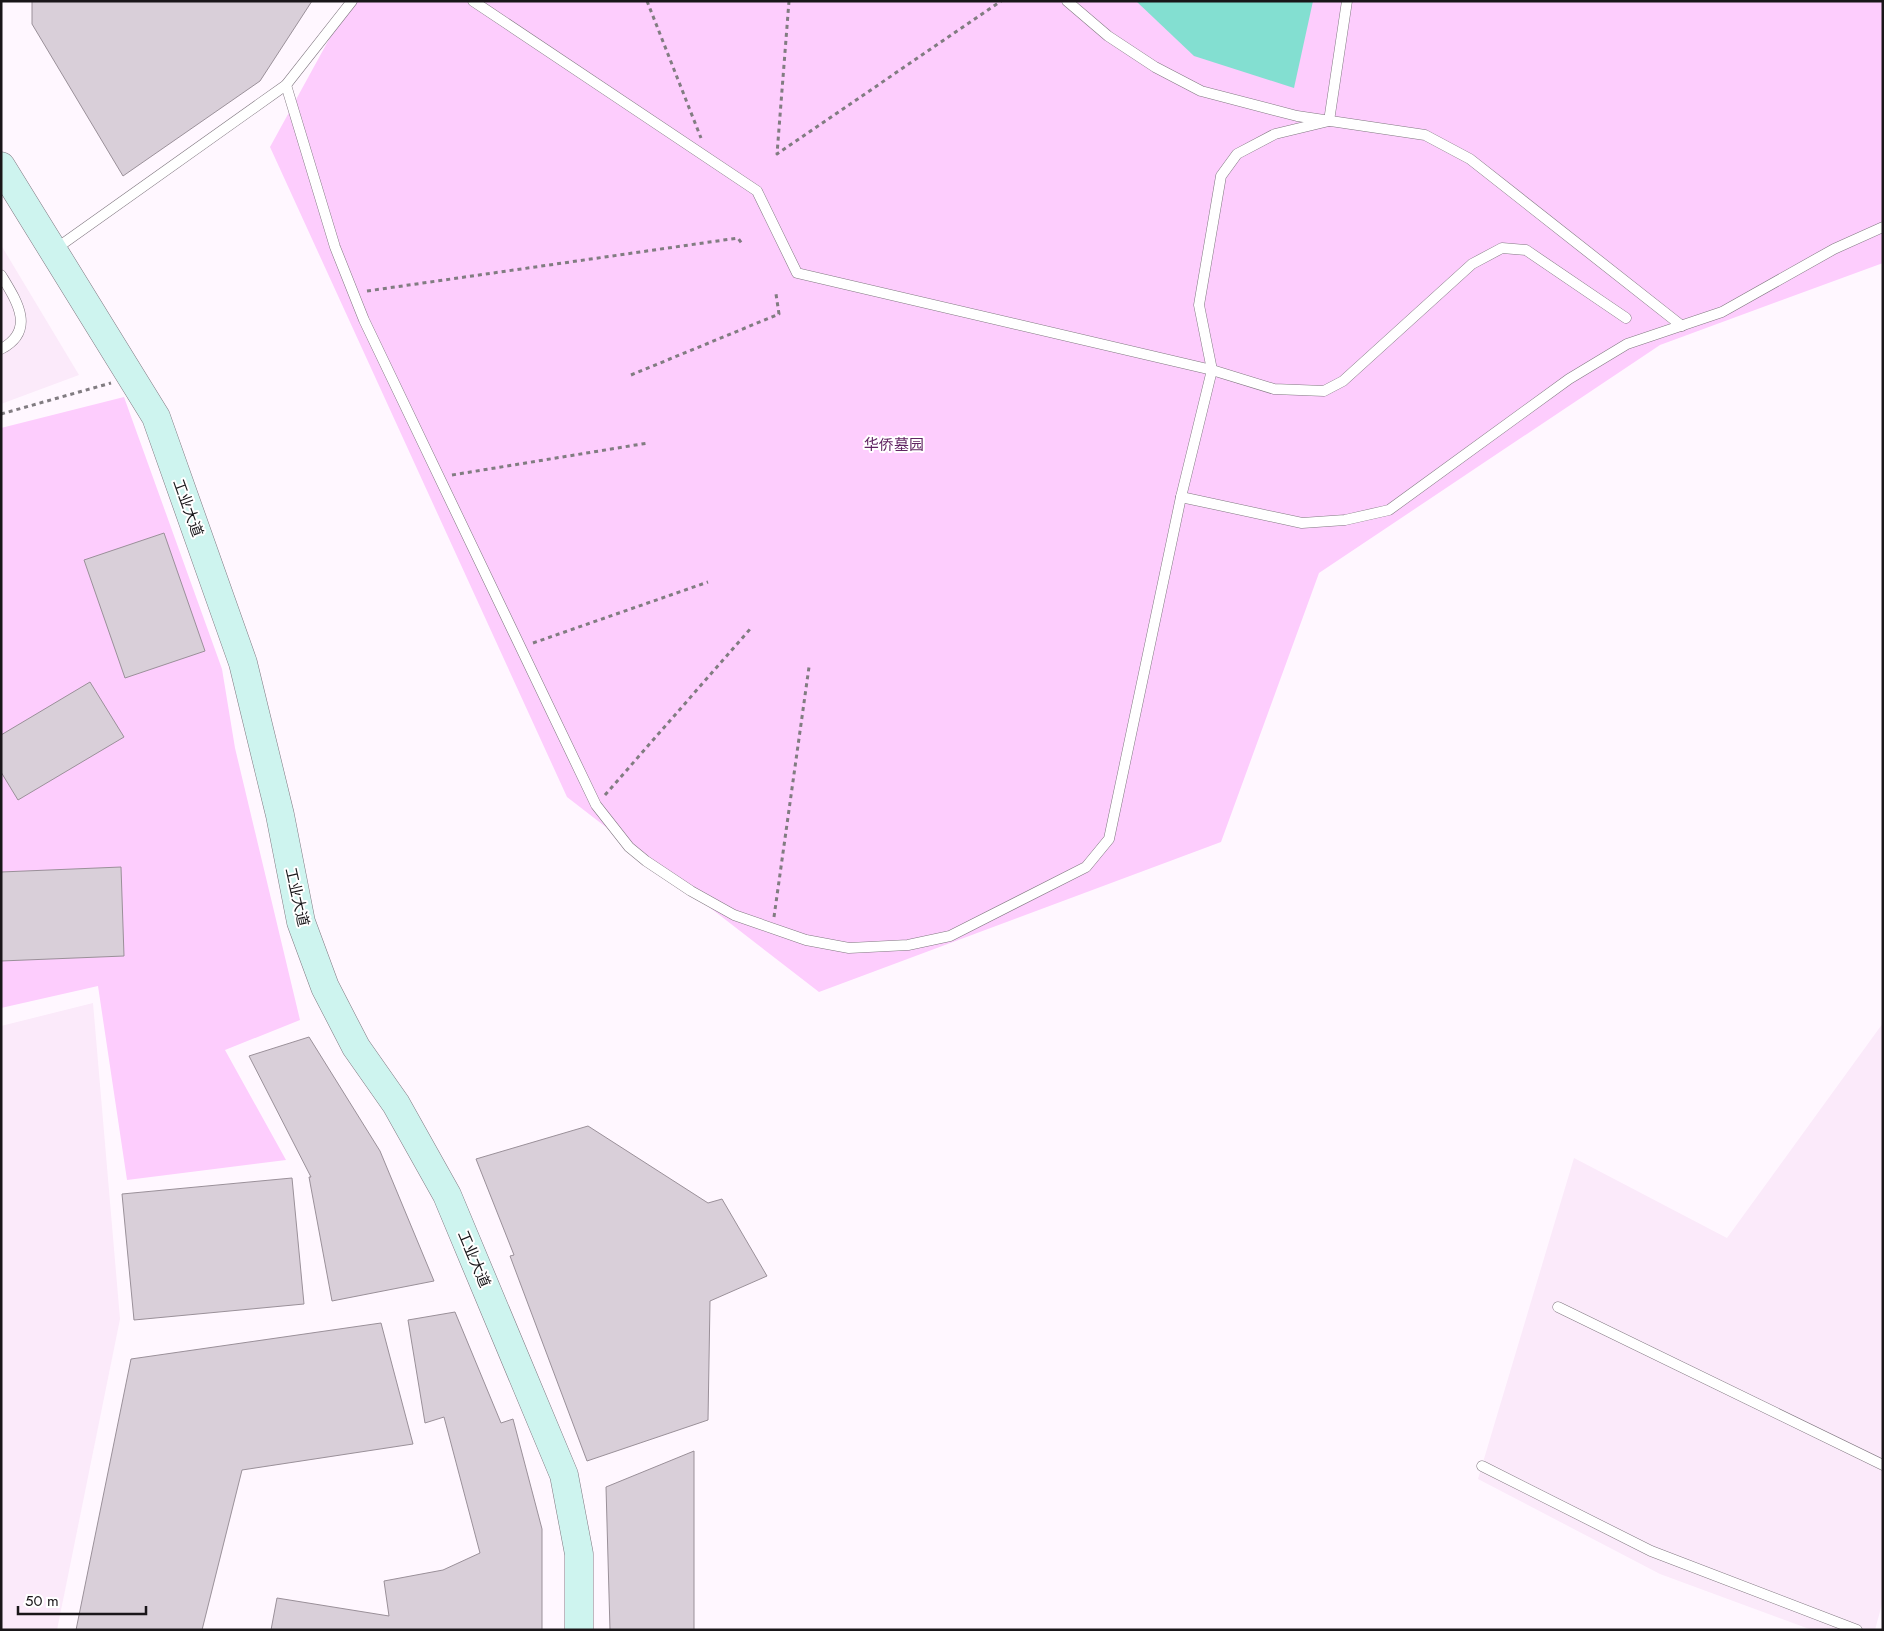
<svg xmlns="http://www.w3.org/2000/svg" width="1884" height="1631" font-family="Jost,'Noto Sans SC',sans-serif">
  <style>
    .built { fill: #fbeafa }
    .green { fill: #fdcdfd }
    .water { fill: #83dfd1 }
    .building { fill: #d9cfd9; stroke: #9a9099 }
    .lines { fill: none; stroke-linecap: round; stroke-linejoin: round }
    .lane-casing { stroke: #817881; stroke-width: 11 }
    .secondary-casing { stroke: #817881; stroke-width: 29 }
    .path { stroke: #817c81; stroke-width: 3; stroke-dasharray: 4 4; stroke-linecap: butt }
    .lane { stroke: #fff; stroke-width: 10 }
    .secondary { stroke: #cef4ef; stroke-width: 28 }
    .labels { text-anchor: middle; stroke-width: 4; stroke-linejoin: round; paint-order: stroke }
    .park-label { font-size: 15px; fill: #602462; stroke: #fff }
    .street-label { font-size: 15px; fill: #191619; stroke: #fff }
  </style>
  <rect width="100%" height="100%" fill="#fff7ff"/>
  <g class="built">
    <path d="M1,245L79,375L1,404Z"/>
    <path d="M93,1003L120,1319L57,1630H1V1026Z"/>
    <path d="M1883,1023V1600L1875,1630H1812L1660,1574L1478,1479L1574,1158L1727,1238Z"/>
  </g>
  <g class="green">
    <path d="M350,1H1883V263L1660,345L1319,573L1221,842L819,992L567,797L270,147Z"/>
    <path d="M124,397L222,669L235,748L300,1020L225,1050L286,1160L127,1180L98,986L1,1008V428Z"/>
  </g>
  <path class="water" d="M1136,1H1313L1294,88L1194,56Z"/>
  <g class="building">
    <path d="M32,1H312L260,81L123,176L32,24Z"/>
    <path d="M164,533L205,651L125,678L84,560Z"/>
    <path d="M90,682L124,737L18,800L1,772V735Z"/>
    <path d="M121,867L124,956L1,961V872Z"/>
    <path d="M309,1037L380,1151L434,1281L332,1301L309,1177H311L249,1056Z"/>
    <path d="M588,1126L708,1203L722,1199L767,1276L710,1301L708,1420L587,1461L510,1256L514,1255L476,1159Z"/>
    <path d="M292,1178L304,1304L134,1320L122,1194Z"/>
    <path d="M455,1312L501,1423L513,1419L542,1529V1630H271L277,1598L389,1616L384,1581L443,1570L480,1553L444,1417L425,1423L408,1320Z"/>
    <path d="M381,1323L413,1444L242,1470L202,1630H76L131,1359Z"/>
    <path d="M694,1451V1630H610L606,1487Z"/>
  </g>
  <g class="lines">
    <defs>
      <g id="lane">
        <path d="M473,1L757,191L797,273L1212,370L1274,389L1324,391L1343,381L1472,264L1502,248L1526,250L1626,318"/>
        <path d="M1067,1L1108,36L1155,67L1201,91L1297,116L1425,135L1470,159L1682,326"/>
        <path d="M286,85L335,247L364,320L596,805L629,847L646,861L691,891L734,915L806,940L849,948L908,945L950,936L1086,867L1109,839L1181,497L1212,370L1199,305L1221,176L1237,154L1275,134L1329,121L1347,1"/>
        <path d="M54,250L286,85L352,1"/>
        <path d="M1,275C16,300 37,330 1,349"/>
        <path d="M1181,497L1302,523L1345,520L1389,510L1569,379L1627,344L1722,312L1834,249L1883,227"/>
        <path d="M1558,1307L1883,1465"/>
        <path d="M1482,1466L1651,1551L1857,1630"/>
      </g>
      <path id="secondary" d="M1,166L156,417L243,663L280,815L301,922L325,987L356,1047L396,1104L447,1195L564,1475L579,1554V1630"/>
    </defs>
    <use href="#lane" class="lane-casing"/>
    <use href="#secondary" class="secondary-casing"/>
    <g class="path">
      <path d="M647,1L701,138"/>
      <path d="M789,1L777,154L1001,1"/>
      <path d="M367,291L738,238L743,245"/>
      <path d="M631,375L779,314L776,294"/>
      <path d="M1,414L111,383"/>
      <path d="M452,475L648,443"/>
      <path d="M533,643L708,582"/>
      <path d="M605,795L751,628"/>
      <path d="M774,917L809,667"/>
    </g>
    <use href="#lane" class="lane"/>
    <use href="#secondary" class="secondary"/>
  </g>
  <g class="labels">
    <g class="park-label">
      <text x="894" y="450">华侨墓园</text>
    </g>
    <g class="street-label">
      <text transform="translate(188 508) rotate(70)" y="5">工业大道</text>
      <text transform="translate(297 897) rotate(77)" y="5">工业大道</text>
      <text transform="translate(474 1259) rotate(67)" y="5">工业大道</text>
    </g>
  </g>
  <rect width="1884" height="1631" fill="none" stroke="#191619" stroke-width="5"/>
  <path d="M18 1606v8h128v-8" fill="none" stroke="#191619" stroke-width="2.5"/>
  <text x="25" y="1606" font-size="15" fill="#191619" stroke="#ffffff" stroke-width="4" paint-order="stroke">50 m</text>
</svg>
